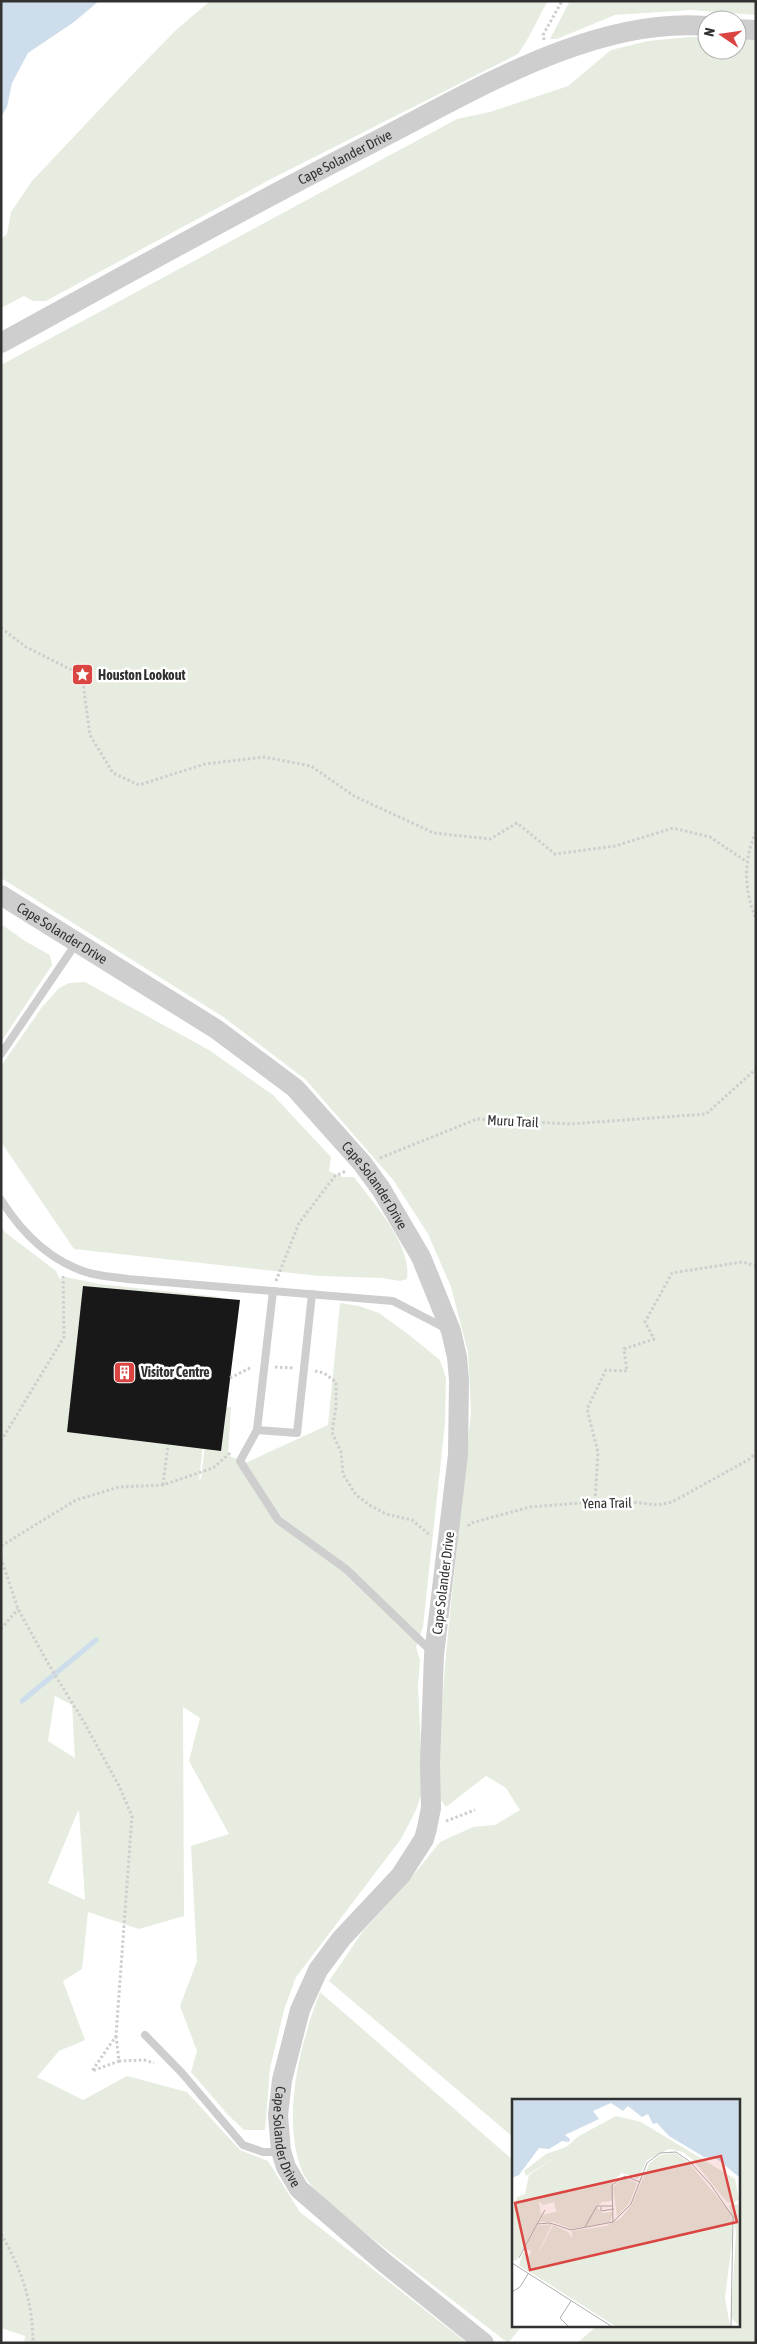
<svg xmlns="http://www.w3.org/2000/svg" width="757" height="2344" font-family="'Asap Condensed',sans-serif">
  <style>
    .green { fill: #e6ede0; fill-rule: evenodd }
    .water { fill: #ceddeb }
    .lines { fill: none; stroke-linecap: round; stroke-linejoin: round }
    .stream { stroke: #ceddeb; stroke-width: 5 }
    .building { fill: #181818 }
    .path { stroke: #cecece; stroke-width: 3; stroke-dasharray: 2.5 2.5; stroke-linecap: butt }
    .service { stroke: #cecece; stroke-width: 8 }
    .tertiary { stroke: #cecece; stroke-width: 20 }
    .labels { text-anchor: middle; stroke-width: 5; stroke-linejoin: round; paint-order: stroke }
    .street-label { font-size: 14px; fill: #313131; stroke: #fff }
    .poi-label { font-size: 14px; font-weight: bold; fill: #313131; stroke: #fff; text-anchor: start }
    .inset-road { fill: none; stroke: #adadad; stroke-width: 1 }
    .view { fill: #da4441; fill-opacity: 0.15; stroke: #da4441; stroke-width: 2.5 }
    .inset-edge { fill: none; stroke: #313131; stroke-width: 2.5 }
  </style>
  <rect width="100%" height="100%" fill="#fff"/>
  <g class="green">
    <path d="M210,1H548C537,19 531,36 518,54L271,179L46,301H33L24,296L1,308V239L7,234L11,212L32,181L132,75L176,30Z"/>
    <path d="M570,1H756V15L691,10L615,15L557,39H550Z"/>
    <path d="M689,37H707V50H737V37L756,39V2343H577L598,2325H738V2100H513V2137L329,1981L363,1931L411,1878L440,1842L473,1827L495,1825L520,1810L506,1788L486,1776L446,1807L439,1798L440,1727L447,1643L471,1412L468,1352L451,1287L428,1234L394,1181L306,1080L225,1018L1,878V365L457,119L490,112L568,86L611,50L648,41Z"/>
    <path d="M1,924L25,941L50,955L52,965L1,1042Z"/>
    <path d="M85,982L209,1050L273,1095L331,1157L329,1171L343,1177H354C373,1203 412,1244 407,1279L400,1281L382,1278L319,1276L74,1249L1,1142V1066L42,1007L59,988L69,983Z"/>
    <path d="M1,1227L6,1233L56,1271L60,1279L66,1277L99,1284L220,1297L199,1480L201,1479L209,1409L231,1407L228,1455L245,1463L328,1425L340,1303L359,1306L379,1313L408,1334L440,1360L446,1378L445,1423L423,1627L416,1647L420,1660L418,1686L423,1789L416,1810L401,1839L296,1977L284,2010L270,2068L265,2130H244L228,2115L191,2072L197,2051L180,2006L197,1961L191,1846L229,1834L189,1761L200,1718L183,1707L184,1916L139,1929L88,1912L82,1969L63,1981L85,2040L59,2051L37,2077L83,2100L127,2076L187,2092L240,2150L268,2161L300,2212L467,2343H24L25,2336L1,2328ZM55,1696L72,1705L75,1758L48,1741ZM78,1811H79L85,1900L48,1883Z"/>
    <path d="M320,1992L513,2160V2325H523L508,2343L321,2199C315,2190 306,2180 302,2171C281,2117 300,2044 320,1992Z"/>
  </g>
  <path class="water" d="M1,1H99L74,22L28,53L12,83L7,107L1,117Z"/>
  <g class="lines">
    <path class="stream" d="M22,1701L96,1640"/>
  </g>
  <path class="building" d="M83,1286L240,1300L221,1451L67,1432Z"/>
  <g class="lines">
    <g class="path">
      <path d="M544,40L543,35L562,1"/>
      <path d="M1,628L26,647L82,675L90,735L113,773L139,785L205,764L264,757L311,766L354,796L434,833L490,839L517,823L555,854L615,846L673,828L710,837L747,862"/>
      <path d="M756,832C743,860 744,891 756,919"/>
      <path d="M380,1158L477,1119L570,1124L706,1114L756,1069"/>
      <path d="M276,1281L299,1223L335,1176L346,1171"/>
      <path d="M275,1367L294,1368"/>
      <path d="M315,1371L324,1373L336,1382V1407L332,1432L341,1452L343,1474L356,1495L371,1506L386,1514L412,1520L431,1536"/>
      <path d="M230,1378L252,1367"/>
      <path d="M1,1441L64,1337L63,1274"/>
      <path d="M163,1485L168,1445"/>
      <path d="M595,1501L598,1452L587,1409L606,1370L627,1371L624,1349L654,1339L645,1322L672,1273L742,1262L756,1266"/>
      <path d="M468,1526L471,1523L530,1507L616,1500L658,1505L672,1502L748,1460L756,1453"/>
      <path d="M1,1546L76,1500L119,1487L163,1485L213,1468L230,1453"/>
      <path d="M1,1558L18,1609L49,1665L84,1722L119,1786L132,1816L116,2036L92,2071L119,2061"/>
      <path d="M1,1629L18,1609"/>
      <path d="M446,1821L475,1810"/>
      <path d="M116,2036L119,2061L144,2060L154,2063"/>
      <path d="M1,2234C21,2268 33,2302 33,2343"/>
    </g>
    <g class="service">
      <path d="M1,1054L77,942"/>
      <path d="M1,1200C22,1233 51,1262 89,1273C101,1276 114,1277 127,1279L393,1301L445,1328"/>
      <path d="M273,1291L257,1430L240,1461L278,1520L346,1569L431,1651"/>
      <path d="M257,1430L297,1433L312,1294"/>
      <path d="M145,2035L182,2073L243,2145L263,2152H280"/>
    </g>
    <g class="tertiary">
      <path d="M737,29L756,30"/>
      <path id="s1" d="M1,343C125,275 248,206 374,142C472,92 594,16 707,26"/>
      <path id="s2" d="M1,895L216,1029L295,1088L362,1163L381,1189L421,1257L451,1331L457,1357L459,1380L458,1455L434,1655L430,1763L431,1808L427,1828L424,1839L401,1875L341,1939L318,1970L300,2010L282,2080L278,2115L281,2151L286,2167L299,2189L381,2260L484,2343"/>
    </g>
  </g>
  <defs>
    <symbol id="sight-square" viewBox="-11 -11 22 22"><rect x="-9" y="-9" width="18" height="18" rx="4" fill="#da4441" stroke="#fff"/><path d="M0-6L1.8-2.2L6-1.7L2.9 1.2L3.7 5.4L0 3.3L-3.7 5.4L-2.9 1.2L-6-1.7L-1.8-2.2Z" fill="#fff"/></symbol>
    <symbol id="building-square" viewBox="-11 -11 22 22"><rect x="-9" y="-9" width="18" height="18" rx="4" fill="#da4441" stroke="#fff"/><path d="M-4-6H4V6H1V3H-1V6H-4ZM-2.5-4.3h1.7v1.8h-1.7ZM.8-4.3h1.7v1.8H.8ZM-2.5-1h1.7V.8h-1.7ZM.8-1h1.7V.8H.8Z" fill="#fff"/></symbol>
  </defs>
  <g fill-rule="evenodd">
    <use href="#sight-square" x="70" y="662" width="25" height="25"/>
    <use href="#building-square" x="112" y="1360" width="25" height="25"/>
  </g>
  <g class="labels">
    <g class="street-label">
      <text dy="5" stroke="none"><textPath href="#s1" startOffset="391">Cape Solander Drive</textPath></text>
      <text dy="5" stroke="none"><textPath href="#s2" startOffset="72">Cape Solander Drive</textPath></text>
      <text transform="translate(513 1121) rotate(3)" y="5">Muru Trail</text>
      <text dy="5" stroke="none"><textPath href="#s2" startOffset="478">Cape Solander Drive</textPath></text>
      <text transform="translate(607 1503) rotate(-1)" y="5">Yena Trail</text>
      <text transform="translate(443 1583) rotate(-83)" y="5">Cape Solander Drive</text>
      <text dy="5" stroke="none"><textPath href="#s2" startOffset="1498">Cape Solander Drive</textPath></text>
    </g>
    <g class="poi-label">
      <text x="98" y="680">Houston Lookout</text>
      <text x="141" y="1377">Visitor Centre</text>
    </g>
  </g>
  <g transform="translate(512 2099)">
    <rect width="228" height="228" fill="#fff"/>
    <path d="M104,17L129,23L223,80L227,100L221,105L215,103L180,60L171,53L157,50L135,61L126,80L110,74L101,82L100,102L90,103L85,108L90,114L101,113L98,123L60,130L41,123H27L31,116L50,111L44,112L42,103L31,106L27,102L29,116L5,161L0,162V115L5,98L13,95L17,76L46,56L14,77L12,72L34,55L54,48L67,37ZM163,54L176,63L219,114L221,134L213,199L218,227H103L7,166L11,153L18,157L19,152L13,149L24,127L40,125L22,163L41,126L56,133L60,139V132L94,127L109,119L120,105L137,65L148,56ZM112,78L125,84L118,103L105,118L101,88ZM226,105L227,111V226L219,219L224,133L217,106Z" fill="#e6ede0"/>
    <path d="M0,0H227V78L205,60L192,58L157,37L145,24L141,25L136,15L130,18L116,7L111,12L99,4L81,12L87,20L53,36L58,40L57,43L50,42L37,50L27,49L7,76L0,79Z" fill="#ceddeb"/>
    <path class="inset-road" d="M89,108V112L102,110M101,123L100,86L113,77L128,83M25,125L33,111M73,128L85,107H101M7,159L25,125L38,124L59,131L101,123L119,105L135,64L148,54L164,53L177,62L199,86L221,118L219,227M0,164L99,227M0,193L8,188L16,175M56,227L48,219L59,202"/>
    <path class="view" d="M209,57L225,123L18,171L3,104Z"/>
    <rect width="228" height="228" class="inset-edge"/>
  </g>
  <rect width="757" height="2344" fill="none" stroke="#313131" stroke-width="5"/>
  <g transform="translate(722 35) rotate(283)"><circle r="24" fill="#ffffff" stroke="#adadad"/>
  <path d="M0-4L9 19L0 12L-9 19Z" fill="#da4441"/>
  <text y="-8" font-size="14" font-weight="bold" text-anchor="middle" fill="#313131">N</text>
  </g>
</svg>
